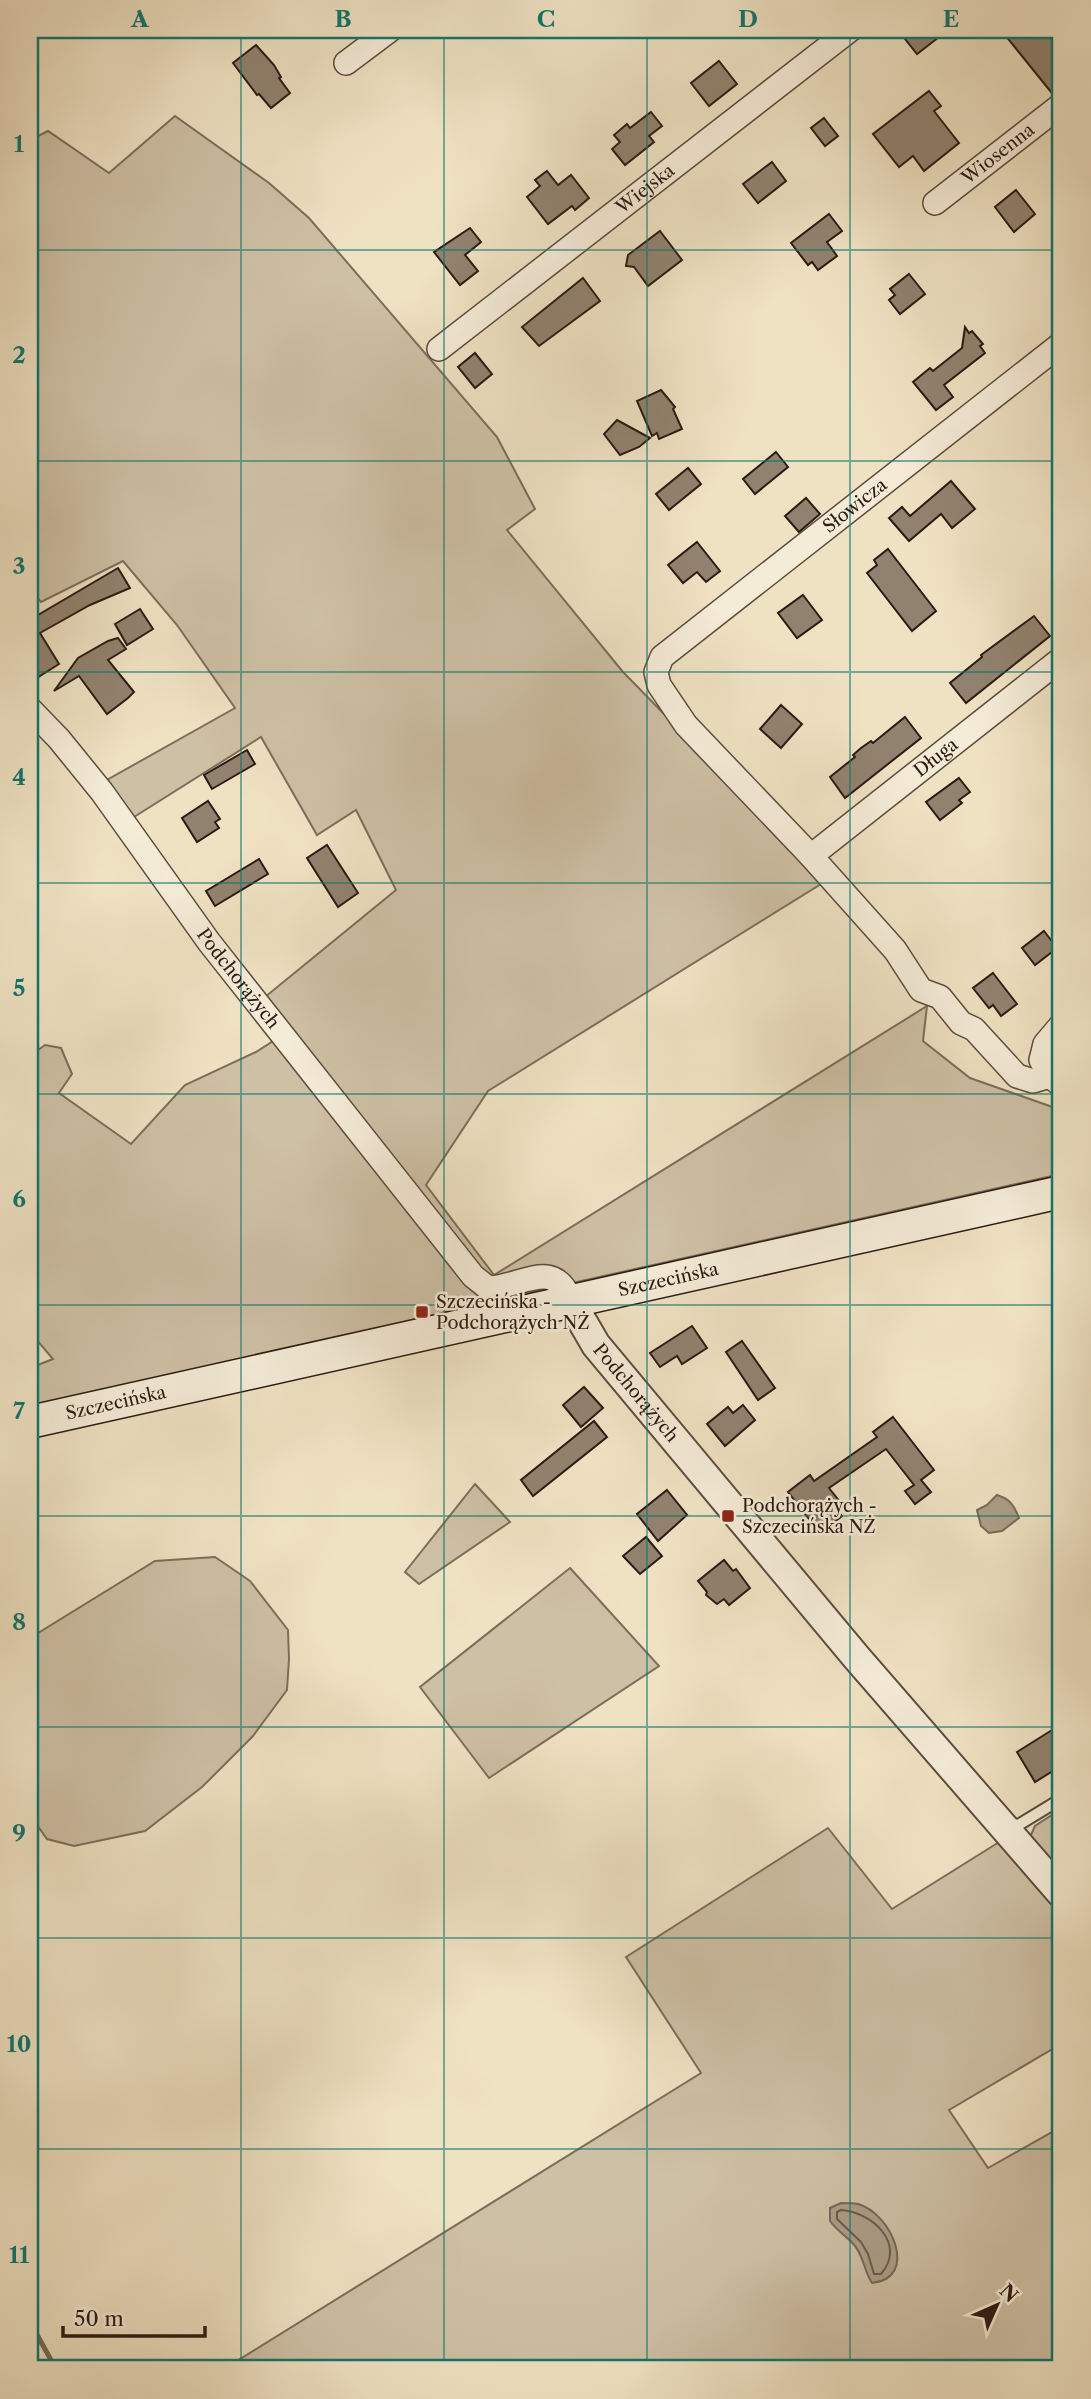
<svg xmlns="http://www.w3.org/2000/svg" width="1091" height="2399" font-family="'Libre Caslon Text',serif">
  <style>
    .green { fill: #cec0a5; stroke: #7c6d5c; stroke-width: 2 }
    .water { fill: #ac9e87; stroke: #786959; stroke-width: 2 }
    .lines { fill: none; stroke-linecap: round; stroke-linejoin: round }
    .shore { stroke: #6c5c4d; stroke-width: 2 }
    .stream { stroke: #786959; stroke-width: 5 }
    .building { fill: #91826f; stroke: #2b1a13; stroke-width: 2 }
    .service-casing { stroke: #5c4c3f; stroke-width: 14 }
    .minor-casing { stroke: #5c4c3f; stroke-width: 26 }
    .tertiary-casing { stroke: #5c4c3f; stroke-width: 32 }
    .secondary-casing { stroke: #2b1a13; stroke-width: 35 }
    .service { stroke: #f5ecd8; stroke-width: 10 }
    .minor { stroke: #f5ecd8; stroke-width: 23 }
    .tertiary { stroke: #f5ecd8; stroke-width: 28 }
    .secondary { stroke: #f5ecd8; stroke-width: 32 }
    .grid { fill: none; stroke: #0f766e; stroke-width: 2; stroke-opacity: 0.55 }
    .poi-dot { fill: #8f2418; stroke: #f5ecd8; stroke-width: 2.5 }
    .labels { text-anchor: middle; stroke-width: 5; stroke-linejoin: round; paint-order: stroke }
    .street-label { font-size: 18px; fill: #2b1a13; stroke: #f5ecd8 }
    .poi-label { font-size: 18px; fill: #2b1a13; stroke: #f5ecd8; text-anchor: start }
    .neatline { fill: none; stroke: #0f766e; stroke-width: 2.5 }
    .grid-label { font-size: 23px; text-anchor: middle; font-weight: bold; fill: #0f766e }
  </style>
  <rect width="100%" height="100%" fill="#efe2c3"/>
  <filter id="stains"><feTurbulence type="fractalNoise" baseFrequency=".00286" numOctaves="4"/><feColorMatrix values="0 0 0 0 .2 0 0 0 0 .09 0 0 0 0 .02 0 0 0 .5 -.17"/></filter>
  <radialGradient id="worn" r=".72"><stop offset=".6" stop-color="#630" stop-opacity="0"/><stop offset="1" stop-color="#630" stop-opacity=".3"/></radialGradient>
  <g class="green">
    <path d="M175,116L269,183L309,218L497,437L535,509L507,530L623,672L761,813L821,884L488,1091L426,1185L494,1275L927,1006L923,1041L970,1078L1061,1110V1174L514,1296L30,1410V1368L53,1359L30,1332V1056L45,1045L61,1048L72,1074L59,1093L131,1144L185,1085L256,1052L279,1037L265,997L396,890L356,810L317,835L261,737L134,817L105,781L235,708L177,625L123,561L41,602L30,589V140L48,131L109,173Z"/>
    <path d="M475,1484L510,1522L419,1584L405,1572Z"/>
    <path d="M215,1557L250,1581L288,1630L289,1659L287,1690L253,1736L202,1787L145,1831L74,1846L47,1839L30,1815V1638L155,1561Z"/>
    <path d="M570,1568L659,1666L489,1778L420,1687Z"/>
    <path d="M1061,1809V1881L1030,1837L1035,1826Z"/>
    <path d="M828,1828L892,1909L1004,1839L1061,1913V2044L949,2110L988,2168L1061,2127V2369H224L701,2073L626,1957Z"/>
  </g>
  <g class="water">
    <path d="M997,1495C1010,1499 1014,1505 1019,1518L1002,1531L989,1533L981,1526L977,1510L987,1505Z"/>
    <path d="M841,2203C846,2203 853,2203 858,2204C891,2213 920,2278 872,2283C864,2271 864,2257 855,2246C848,2237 837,2231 830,2221V2208Z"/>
  </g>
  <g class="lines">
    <path class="shore" d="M841,2210C872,2212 907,2244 881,2274H874L868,2254L861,2242L837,2219V2212Z"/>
    <path class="stream" d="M30,2322L56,2369"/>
  </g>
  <g class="building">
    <path d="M898,30H948L917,54Z"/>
    <path d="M1001,30H1046L1061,48V84L1051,92Z"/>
    <path d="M256,45L274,65L281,77L279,78L290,93L271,108L259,94L257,95L233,63Z"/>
    <path d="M719,61L737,84L709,106L691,83Z"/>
    <path d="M929,91L941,106L934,111L959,143L924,171L913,156L899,167L873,134Z"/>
    <path d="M651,112L662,126L649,136L654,142L625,165L612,149L620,142L614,135L627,124L630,128Z"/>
    <path d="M824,118L838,136L825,146L811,128Z"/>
    <path d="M772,162L786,181L758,203L743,184Z"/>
    <path d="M547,171L558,185L571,175L589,198L575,210L572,206L548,224L527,197L540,186L535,180Z"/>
    <path d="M1016,190L1035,214L1014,232L995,207Z"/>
    <path d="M829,214L842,231L827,242L837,256L818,270L812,262L808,265L791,243Z"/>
    <path d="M470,228L481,242L465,255L478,271L460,285L434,252Z"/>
    <path d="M660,231L682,260L648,286L634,267L626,266L628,255Z"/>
    <path d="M909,274L925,294L900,314L889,300L895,295L890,289Z"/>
    <path d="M583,278L600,301L539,346L522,327Z"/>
    <path d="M965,327L969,333L972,331L983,344L980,346L985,353L944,385L953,397L936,410L913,382L930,368L933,371L962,348Z"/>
    <path d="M475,353L492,374L475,388L458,367Z"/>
    <path d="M661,390L675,407L673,409L682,429L659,439L657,433L652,436L637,401Z"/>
    <path d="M617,420L650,438L639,447L620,455L604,434Z"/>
    <path d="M776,452L788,467L755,494L743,479Z"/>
    <path d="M688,468L701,484L669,510L656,494Z"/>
    <path d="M951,481L975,509L952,528L941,514L909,541L889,518L902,507L910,516Z"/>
    <path d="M806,498L820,514L799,532L785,516Z"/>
    <path d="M697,542L720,571L706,582L697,572L683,583L668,565Z"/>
    <path d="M888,549L936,611L912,631L867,573L877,565L874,560Z"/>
    <path d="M118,568L130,588L90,605L40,633L59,664L35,679L30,671V617L31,619Z"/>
    <path d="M803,595L822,620L797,638L778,613Z"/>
    <path d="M140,609L153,629L127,645L115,624Z"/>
    <path d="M1034,616L1050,636L966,703L950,683L982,657L981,655Z"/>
    <path d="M118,638L126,649L108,660L134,692L128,698L107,714L79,676L54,691L78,658L108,641Z"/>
    <path d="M781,705L802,724L781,748L760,729Z"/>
    <path d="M905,717L921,738L845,798L830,777L855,757L853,755L861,748L871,741L873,743Z"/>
    <path d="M247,750L255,764L212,789L204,775Z"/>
    <path d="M959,778L970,792L959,800L962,803L940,820L926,802Z"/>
    <path d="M208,801L220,819L215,822L219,828L197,842L182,818Z"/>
    <path d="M327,845L358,893L338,907L307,858Z"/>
    <path d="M259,859L268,874L215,906L206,891Z"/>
    <path d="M1044,931L1057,948L1035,965L1022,948Z"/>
    <path d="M993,973L1017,1004L1001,1016L993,1005L989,1008L973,988Z"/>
    <path d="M692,1326L707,1348L682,1364L677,1356L660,1367L650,1353Z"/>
    <path d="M742,1341L775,1388L758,1400L726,1352Z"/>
    <path d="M584,1387L603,1408L581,1427L563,1405Z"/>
    <path d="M743,1405L755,1420L725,1446L707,1424L728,1407L733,1413Z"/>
    <path d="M893,1417L934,1470L921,1480L931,1492L915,1504L905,1491L914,1485L886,1449L829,1488L841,1503L835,1508L842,1516L820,1533L788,1492L810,1475L814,1481L877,1437L873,1432Z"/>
    <path d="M594,1421L607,1437L533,1496L521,1480Z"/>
    <path d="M667,1490L687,1515L658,1541L637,1514Z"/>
    <path d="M646,1537L662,1556L640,1574L623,1556Z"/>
    <path d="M724,1560L733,1571L736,1569L750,1588L729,1605L724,1599L717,1604L706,1595L707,1592L698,1581Z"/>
    <path d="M1052,1730L1061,1744V1766L1035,1782L1017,1752Z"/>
  </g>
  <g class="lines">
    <defs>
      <path id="service" d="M1009,1827L1020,1824L1061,1799"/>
      <g id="minor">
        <path d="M346,63L390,30"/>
        <path id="s1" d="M935,203L1061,105"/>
        <path id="s2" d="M439,349L850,30"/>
        <path id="s3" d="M30,709L59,739L102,792L209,942L473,1276L488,1288C522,1287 555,1256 571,1302"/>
        <path id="s4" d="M811,856L1061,659"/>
        <path id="s5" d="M1050,1076L1033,1081L1017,1076L974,1029L961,1023L940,997L921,990L895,950L811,856L686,725L659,685L656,672L662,657L1061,344"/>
        <path d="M1061,1085L1050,1076L1041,1060L1045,1044L1061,1025"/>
      </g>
      <g id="tertiary">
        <path id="s6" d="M571,1302L596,1345L857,1658L1061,1893"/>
      </g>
      <g id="secondary">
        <path id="s7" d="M30,1422L1061,1192"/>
      </g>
    </defs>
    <use href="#service" class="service-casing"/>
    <use href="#minor" class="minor-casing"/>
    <use href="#tertiary" class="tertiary-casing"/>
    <use href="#secondary" class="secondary-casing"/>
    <use href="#service" class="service"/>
    <use href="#minor" class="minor"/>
    <use href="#tertiary" class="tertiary"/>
    <use href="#secondary" class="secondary"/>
  </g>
  <path class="grid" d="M241,30V2369M444,30V2369M647,30V2369M850,30V2369M30,250H1061M30,461H1061M30,672H1061M30,883H1061M30,1094H1061M30,1305H1061M30,1516H1061M30,1727H1061M30,1938H1061M30,2149H1061"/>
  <g class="poi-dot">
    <rect x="415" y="1305" width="14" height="14" rx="3.5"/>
    <rect x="721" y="1509" width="14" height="14" rx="3.5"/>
  </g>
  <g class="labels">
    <g class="street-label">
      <text dy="6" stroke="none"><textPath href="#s1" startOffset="80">Wiosenna</textPath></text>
      <text dy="6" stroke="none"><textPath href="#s2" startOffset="261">Wiejska</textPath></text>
      <text dy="6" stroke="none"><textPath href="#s5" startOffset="844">Słowicza</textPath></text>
      <text dy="6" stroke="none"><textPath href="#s4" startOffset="159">Długa</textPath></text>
      <text dy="6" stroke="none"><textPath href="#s3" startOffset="341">Podchorążych</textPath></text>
      <text dy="6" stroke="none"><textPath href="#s7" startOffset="654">Szczecińska</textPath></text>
      <text dy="6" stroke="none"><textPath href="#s6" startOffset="112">Podchorążych</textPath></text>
      <text dy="6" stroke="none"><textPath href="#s7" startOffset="88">Szczecińska</textPath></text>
    </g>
    <g class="poi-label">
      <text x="436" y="1308">Szczecińska -<tspan x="436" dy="21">Podchorążych NŻ</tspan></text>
      <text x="742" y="1512">Podchorążych -<tspan x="742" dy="21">Szczecińska NŻ</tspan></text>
    </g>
  </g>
  <rect width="1091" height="2399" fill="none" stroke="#efe2c3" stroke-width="77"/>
  <g transform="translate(997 2305) rotate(45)" stroke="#f5ecd8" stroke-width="5" paint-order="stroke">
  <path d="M0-5L12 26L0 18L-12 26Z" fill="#2b1a13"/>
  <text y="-10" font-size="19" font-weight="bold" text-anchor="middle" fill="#2b1a13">N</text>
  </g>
  <path d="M63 2326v10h142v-10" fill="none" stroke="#2b1a13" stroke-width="3.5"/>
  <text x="74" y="2326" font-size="21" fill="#2b1a13" stroke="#f5ecd8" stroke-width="5" paint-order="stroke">50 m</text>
  <rect x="38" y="38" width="1014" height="2322" class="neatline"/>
  <g class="grid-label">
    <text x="140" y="27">A</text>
    <text x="343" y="27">B</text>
    <text x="546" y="27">C</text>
    <text x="748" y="27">D</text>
    <text x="951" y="27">E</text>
    <text x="19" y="152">1</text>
    <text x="19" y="363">2</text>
    <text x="19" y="574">3</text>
    <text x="19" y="785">4</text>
    <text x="19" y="996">5</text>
    <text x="19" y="1207">6</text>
    <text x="19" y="1419">7</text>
    <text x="19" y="1630">8</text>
    <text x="19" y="1841">9</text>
    <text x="19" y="2052">10</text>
    <text x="19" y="2263">11</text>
  </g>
  <rect width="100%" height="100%" filter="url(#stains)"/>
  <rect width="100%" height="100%" fill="url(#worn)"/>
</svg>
